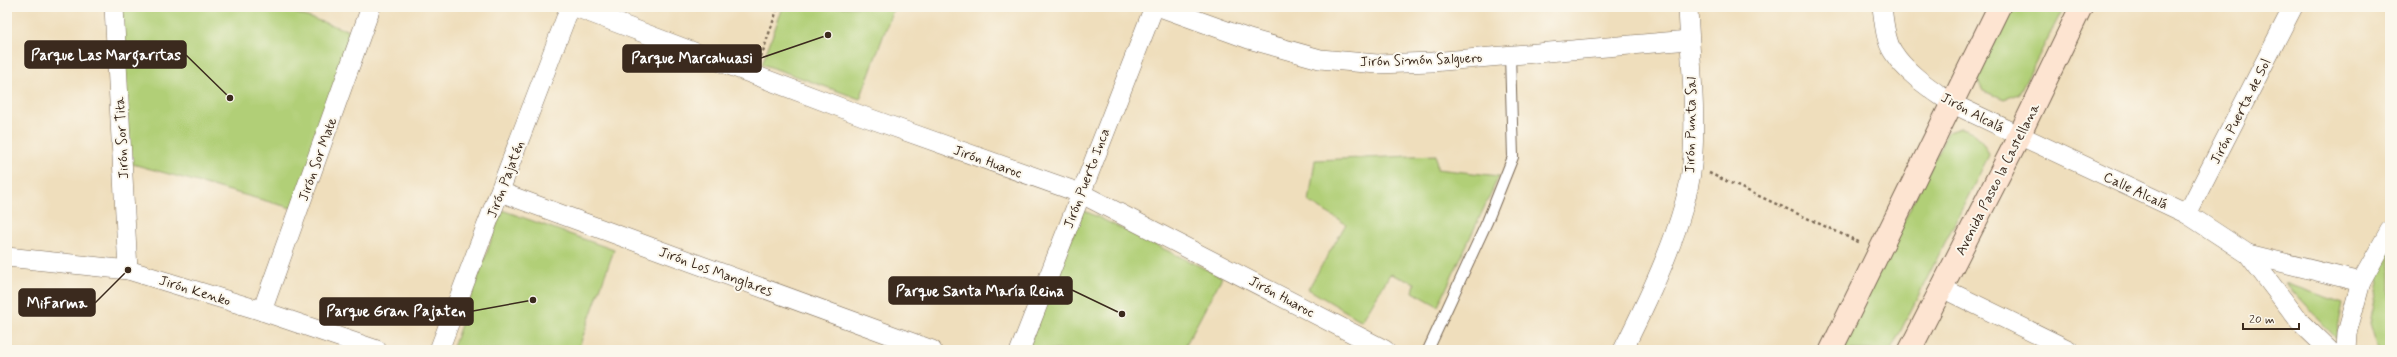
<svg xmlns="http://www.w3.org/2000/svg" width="2397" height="357" font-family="Mynerve,sans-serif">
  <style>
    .green { fill: #b1cf77; stroke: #767c4a }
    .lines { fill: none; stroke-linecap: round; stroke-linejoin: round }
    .service-casing { stroke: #7a6955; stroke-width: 12 }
    .minor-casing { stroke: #7a6955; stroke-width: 20 }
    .secondary-casing { stroke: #7a6955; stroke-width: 24 }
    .path { stroke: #7a6955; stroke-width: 2.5; stroke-dasharray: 3 3; stroke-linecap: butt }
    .service { stroke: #fff; stroke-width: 10 }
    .minor { stroke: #fff; stroke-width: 19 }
    .secondary { stroke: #fde4d1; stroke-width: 22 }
    .labels { text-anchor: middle; stroke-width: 4; stroke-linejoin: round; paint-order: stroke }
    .street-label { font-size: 14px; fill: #3b2a1e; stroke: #fbf7ec }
    .leader { fill: none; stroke: #3b2a1e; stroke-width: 1.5 }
    .callout-dot { fill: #3b2a1e; stroke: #fbf7ec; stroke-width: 1.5 }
    .callout { fill: #3b2a1e; stroke: #3b2a1e; stroke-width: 1.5 }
    .callout-label { font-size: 15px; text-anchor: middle; font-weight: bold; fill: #fff }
  </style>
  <rect width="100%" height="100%" fill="#fbf7ec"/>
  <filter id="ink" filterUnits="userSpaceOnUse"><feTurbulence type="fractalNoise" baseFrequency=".025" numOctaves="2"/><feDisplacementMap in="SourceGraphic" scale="8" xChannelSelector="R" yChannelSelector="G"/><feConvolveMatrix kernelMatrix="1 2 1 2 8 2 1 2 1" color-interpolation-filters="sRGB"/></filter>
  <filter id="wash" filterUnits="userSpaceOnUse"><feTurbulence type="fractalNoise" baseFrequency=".012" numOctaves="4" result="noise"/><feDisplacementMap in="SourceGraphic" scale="16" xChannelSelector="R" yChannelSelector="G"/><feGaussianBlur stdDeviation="0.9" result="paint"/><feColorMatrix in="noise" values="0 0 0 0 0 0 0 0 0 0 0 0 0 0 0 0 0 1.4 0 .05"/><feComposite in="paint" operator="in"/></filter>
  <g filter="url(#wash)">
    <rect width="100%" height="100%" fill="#efdebc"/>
    <g class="green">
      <path d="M120,7H277L356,33L295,209L129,163Z"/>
      <path d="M783,7H894L860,99L762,64Z"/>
      <path d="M2011,7H2064L2019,94L2005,99L1983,91L1976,77Z"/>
      <path d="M1960,128C1976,131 1983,140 1989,155L1891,350H1840L1948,132Z"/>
      <path d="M1436,155L1437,169L1499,176L1438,306L1413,292L1415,283L1390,274L1362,321L1308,289L1346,224L1309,202L1315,160Z"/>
      <path d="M502,210L614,250L578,350H452Z"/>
      <path d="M1083,210L1222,277L1183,350H1027Z"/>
      <path d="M2390,231V350H2378L2370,323L2379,282L2370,266Z"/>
      <path d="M2285,283L2343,303L2336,338Z"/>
    </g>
  </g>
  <g filter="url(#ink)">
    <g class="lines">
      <defs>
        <path id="service" d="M1428,350L1487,222L1513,157L1510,55"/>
        <g id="minor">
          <path d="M114,7L128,270"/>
          <path d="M575,7L863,116L1080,193L1385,350"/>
          <path d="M1160,7L1249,39L1320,59L1377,64L1432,62L1689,40"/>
          <path d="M1882,7C1884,21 1885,40 1893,52C1906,73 1931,89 1951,103L2187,214L2248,254L2300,322L2329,350"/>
          <path d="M500,192L932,350"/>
          <path d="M2187,214L2293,7"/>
          <path d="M2248,254L2361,282"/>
          <path d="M7,257L128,270L262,311L377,350"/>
          <path d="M1942,288L2069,350"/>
          <path d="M262,311L371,7"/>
          <path d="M439,350L570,7"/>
          <path d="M1020,350L1154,7"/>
          <path d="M1623,350C1649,298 1686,222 1692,165C1697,113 1690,59 1688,7"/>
          <path d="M2346,350L2347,333L2361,282L2390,230"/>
        </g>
        <g id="secondary">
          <path d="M1831,350L1999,7"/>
          <path d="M1910,350L2019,136L2081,7"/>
        </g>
      </defs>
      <use href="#service" class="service-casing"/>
      <use href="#minor" class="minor-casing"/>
      <use href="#secondary" class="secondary-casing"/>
      <g class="path">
        <path d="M761,57L778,7"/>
        <path d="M1709,173L1861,243"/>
      </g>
      <use href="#service" class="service"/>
      <use href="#minor" class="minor"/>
      <use href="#secondary" class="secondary"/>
    </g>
  </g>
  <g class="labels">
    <g class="street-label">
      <text transform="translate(1421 59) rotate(-2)" y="5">Jirón Simón Salguero</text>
      <text transform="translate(2240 111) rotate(-63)" y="5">Jirón Puerta de Sol</text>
      <text transform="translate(1973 112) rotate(28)" y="5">Jirón Alcalá</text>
      <text transform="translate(1690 125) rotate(-89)" y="5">Jirón Punta Sal</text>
      <text transform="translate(121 138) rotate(-93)" y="5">Jirón Sor Tita</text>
      <text transform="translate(317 159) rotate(-70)" y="5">Jirón Sor Mate</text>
      <text transform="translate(988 161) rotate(20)" y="5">Jirón Huaroc</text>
      <text transform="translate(1086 178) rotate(-69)" y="5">Jirón Puerto Inca</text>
      <text transform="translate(505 179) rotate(-69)" y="5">Jirón Pajatén</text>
      <text transform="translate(1997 179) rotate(-63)" y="5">Avenida Paseo la Castellana</text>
      <text transform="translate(2136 190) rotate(25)" y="5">Calle Alcalá</text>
      <text transform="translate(716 271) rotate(20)" y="5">Jirón Los Manglares</text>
      <text transform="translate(195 290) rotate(17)" y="5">Jirón Kenko</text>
      <text transform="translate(1282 296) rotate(28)" y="5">Jirón Huaroc</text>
    </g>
  </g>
  <path class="leader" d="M230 98L186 55M828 35L761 58M1122 314L1072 290M128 270L95 303M533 300L473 311"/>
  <g class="callout-dot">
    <circle cx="230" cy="98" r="4"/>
    <circle cx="828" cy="35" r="4"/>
    <circle cx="1122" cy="314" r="4"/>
    <circle cx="128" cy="270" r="4"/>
    <circle cx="533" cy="300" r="4"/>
  </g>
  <g class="callout">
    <rect x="25" y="41" width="161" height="27" rx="4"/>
    <rect x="623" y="45" width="138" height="27" rx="4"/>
    <rect x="889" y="277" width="183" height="27" rx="4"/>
    <rect x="19" y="289" width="76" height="27" rx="4"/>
    <rect x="320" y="298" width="153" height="27" rx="4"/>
  </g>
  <g class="callout-label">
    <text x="106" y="60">Parque Las Margaritas</text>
    <text x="692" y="63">Parque Marcahuasi</text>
    <text x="980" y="296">Parque Santa María Reina</text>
    <text x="57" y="308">MiFarma</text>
    <text x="396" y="316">Parque Gran Pajaten</text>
  </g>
  <rect width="2397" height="357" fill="none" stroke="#fbf7ec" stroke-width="24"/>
  <path d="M2243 323v6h56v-6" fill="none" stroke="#3b2a1e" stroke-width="2"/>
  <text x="2249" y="323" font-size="12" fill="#3b2a1e" stroke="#fbf7ec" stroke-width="3" paint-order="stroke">20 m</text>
</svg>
